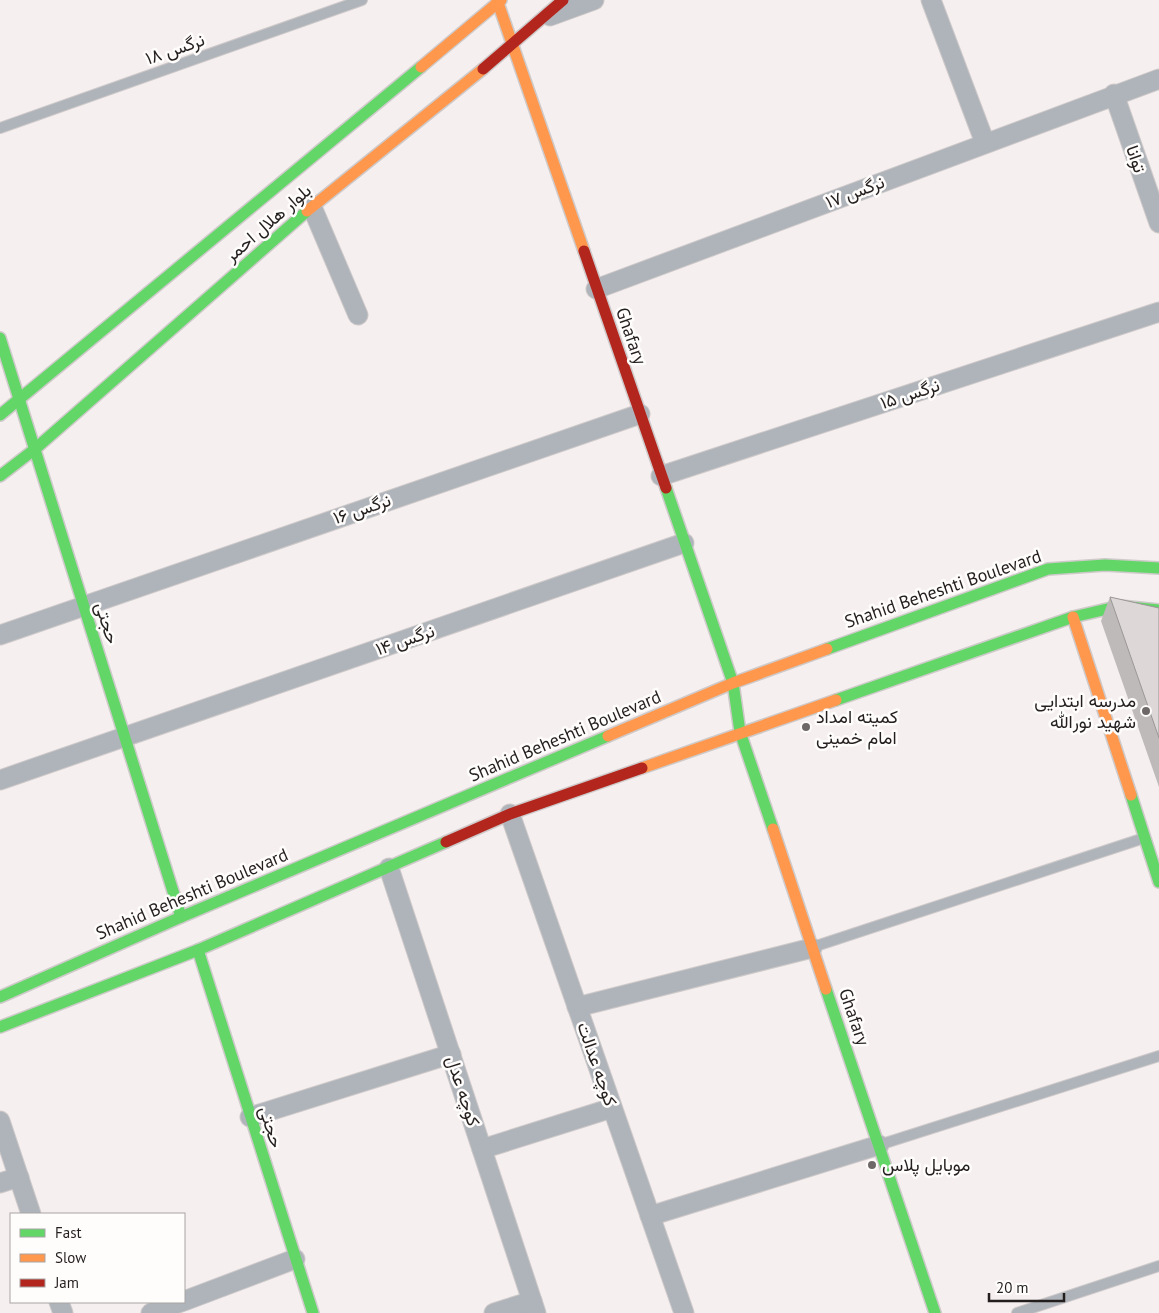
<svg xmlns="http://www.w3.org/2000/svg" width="1159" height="1313" font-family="'PT Sans',Vazirmatn,sans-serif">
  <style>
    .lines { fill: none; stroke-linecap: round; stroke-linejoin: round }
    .lane-casing { stroke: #cfcaca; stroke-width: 12 }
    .street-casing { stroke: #cfcaca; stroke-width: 21 }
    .fast-casing { stroke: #cfcaca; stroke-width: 14 }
    .slow-casing { stroke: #cfcaca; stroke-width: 14 }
    .jam-casing { stroke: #cfcaca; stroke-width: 14 }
    .lane { stroke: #afb4ba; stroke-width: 10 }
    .street { stroke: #afb4ba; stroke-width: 19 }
    .fast { stroke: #63d668; stroke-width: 11 }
    .slow { stroke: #ff974d; stroke-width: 11 }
    .jam { stroke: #b3261e; stroke-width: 11 }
    .wall { fill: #bebab9 }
    .building { fill: #ddd8d7; stroke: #9b9796 }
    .poi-dot { fill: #6e6868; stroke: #fffcfc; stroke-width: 2 }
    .labels { text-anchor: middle; stroke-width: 5; stroke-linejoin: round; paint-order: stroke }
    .street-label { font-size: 18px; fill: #241f1f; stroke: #fffcfc }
    .poi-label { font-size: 18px; fill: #241f1f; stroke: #fffcfc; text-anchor: start }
  </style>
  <rect width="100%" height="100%" fill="#f6efef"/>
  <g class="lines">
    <defs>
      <g id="lane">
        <path d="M0,128L362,0"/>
        <path d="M813,947L1144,838"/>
        <path d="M879,1145L1159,1056"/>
        <path d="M1017,1313L1159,1266"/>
      </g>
      <g id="street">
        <path d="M931,0L985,143"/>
        <path d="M550,16L594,0"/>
        <path d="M1114,94L1159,223"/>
        <path d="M312,207L358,315"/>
        <path d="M596,289L1159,79"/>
        <path d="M661,476L1159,312"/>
        <path d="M0,635L640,414"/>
        <path d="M0,780L684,543"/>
        <path d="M510,814L684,1313"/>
        <path d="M389,868L536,1313"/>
        <path d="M577,1007L812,948"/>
        <path d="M250,1117L451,1054"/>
        <path d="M0,1121L31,1214"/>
        <path d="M482,1149L612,1108"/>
        <path d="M0,1183L19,1177"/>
        <path d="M650,1216L879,1145"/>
        <path d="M184,1301L295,1259"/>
        <path d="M59,1302L63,1313"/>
        <path d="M151,1313L181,1302"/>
        <path d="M494,1313L532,1301"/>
      </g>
      <g id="fast">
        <path d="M0,338L181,917"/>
        <path d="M0,415L421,67"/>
        <path d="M0,476L35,449L307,211"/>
        <path d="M666,488L733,683L740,732L773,829"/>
        <path d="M827,649L1048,569L1105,565L1159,568"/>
        <path d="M836,700L1073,617L1120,606L1159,610"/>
        <path d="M1131,795L1159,882"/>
        <path d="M198,950L313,1313"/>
        <path d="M826,989L935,1313"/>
        <path d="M0,997L181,917L608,736"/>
        <path d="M0,1027L198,950L446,842"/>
      </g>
      <g id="slow">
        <path d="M497,0L584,251"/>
        <path d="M421,67L501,0"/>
        <path d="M307,211L483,69"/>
        <path d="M1073,617L1131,795"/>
        <path d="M608,736L733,683L827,649"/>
        <path d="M642,768L836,700"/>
        <path d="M773,829L826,989"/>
      </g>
      <g id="jam">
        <path d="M483,69L563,0"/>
        <path d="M584,251L666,488"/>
        <path d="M446,842L510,814L642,768"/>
      </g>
    </defs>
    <use href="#lane" class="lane-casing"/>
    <use href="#street" class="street-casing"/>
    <use href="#fast" class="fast-casing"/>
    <use href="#slow" class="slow-casing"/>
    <use href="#jam" class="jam-casing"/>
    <use href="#lane" class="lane"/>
    <use href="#street" class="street"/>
    <use href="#fast" class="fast"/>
    <use href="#slow" class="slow"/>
    <use href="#jam" class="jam"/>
  </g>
  <path class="wall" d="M1110,597L1159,608V787L1101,621Z"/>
  <path class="building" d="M1110,597L1159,608V738Z"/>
  <g class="poi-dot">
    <circle cx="1146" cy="711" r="5"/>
    <circle cx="806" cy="727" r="5"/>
    <circle cx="872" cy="1165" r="5"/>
  </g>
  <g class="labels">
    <g class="street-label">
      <text transform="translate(175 49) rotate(-19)" y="6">نرگس ۱۸</text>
      <text transform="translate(1136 159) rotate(71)" y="6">توانا</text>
      <text transform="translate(855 192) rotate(-21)" y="6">نرگس ۱۷</text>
      <text transform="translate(268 223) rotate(-41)" y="6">بلوار هلال احمر</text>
      <text transform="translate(631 336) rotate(71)" y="6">Ghafary</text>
      <text transform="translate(910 394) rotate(-18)" y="6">نرگس ۱۵</text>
      <text transform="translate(362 509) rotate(-19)" y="6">نرگس ۱۶</text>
      <text transform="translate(943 589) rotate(-19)" y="6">Shahid Beheshti Boulevard</text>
      <text transform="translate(107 623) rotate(73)" y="6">حجتی</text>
      <text transform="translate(405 640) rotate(-19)" y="6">نرگس ۱۴</text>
      <text transform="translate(565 736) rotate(-23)" y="6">Shahid Beheshti Boulevard</text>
      <text transform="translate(192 894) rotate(-23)" y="6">Shahid Beheshti Boulevard</text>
      <text transform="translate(854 1017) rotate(71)" y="6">Ghafary</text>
      <text transform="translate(597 1064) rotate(71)" y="6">کوچه عدالت</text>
      <text transform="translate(463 1091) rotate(72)" y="6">کوچه عدل</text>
      <text transform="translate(271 1127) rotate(73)" y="6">حجتی</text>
    </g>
    <g class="poi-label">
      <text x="1136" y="707" text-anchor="end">مدرسه ابتدایی<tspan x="1136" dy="21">شهید نورالله</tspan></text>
      <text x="816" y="723">کمیته امداد<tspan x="816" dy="21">امام خمینی</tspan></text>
      <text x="882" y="1171">موبایل پلاس</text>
    </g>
  </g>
  <rect x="10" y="1213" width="175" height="90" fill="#fffcfc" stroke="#a7a4a4"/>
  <rect x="20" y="1229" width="25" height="8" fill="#63d668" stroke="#a7a4a4"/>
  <text x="55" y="1238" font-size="15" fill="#241f1f">Fast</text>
  <rect x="20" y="1254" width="25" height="8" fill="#ff974d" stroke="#a7a4a4"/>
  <text x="55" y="1263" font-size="15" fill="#241f1f">Slow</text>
  <rect x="20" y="1279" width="25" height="8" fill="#b3261e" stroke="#a7a4a4"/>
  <text x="55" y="1288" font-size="15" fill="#241f1f">Jam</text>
  <path d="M989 1293v8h75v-8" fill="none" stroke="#241f1f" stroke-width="2.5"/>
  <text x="996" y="1293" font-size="15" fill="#241f1f" stroke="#fffcfc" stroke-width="4" paint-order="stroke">20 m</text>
</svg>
